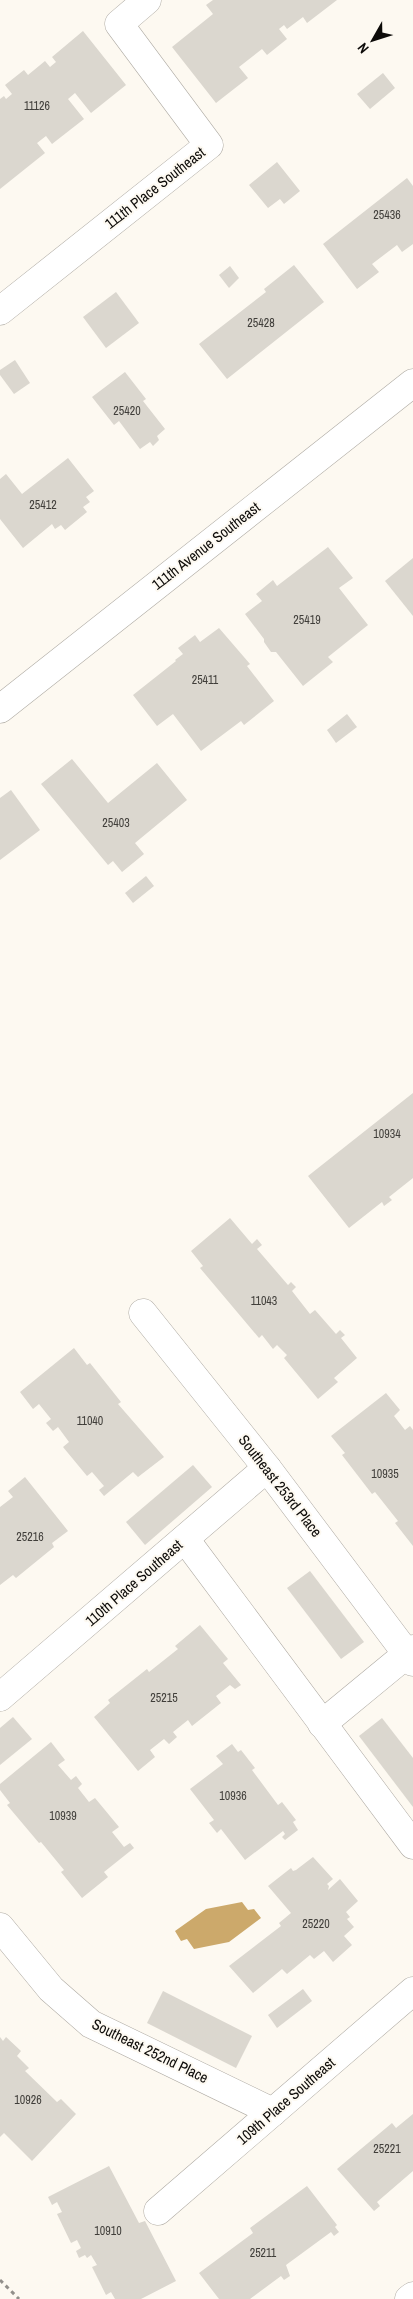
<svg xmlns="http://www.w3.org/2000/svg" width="413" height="2299" font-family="'Archivo Narrow',sans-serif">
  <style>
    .water { fill: #cca96b }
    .building { fill: #dbd7cf }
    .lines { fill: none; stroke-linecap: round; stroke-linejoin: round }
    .minor-casing { stroke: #aeaaa3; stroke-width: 29 }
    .path { stroke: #928f8a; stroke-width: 3; stroke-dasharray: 4 4; stroke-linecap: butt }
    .minor { stroke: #fff; stroke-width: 28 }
    .labels { text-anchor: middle; stroke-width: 4; stroke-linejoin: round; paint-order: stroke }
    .number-label { font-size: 12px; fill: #403e3a }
    .street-label { font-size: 15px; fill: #0d0b09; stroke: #fdf9f1 }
  </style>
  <rect width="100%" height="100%" fill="#fdf9f1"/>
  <path class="water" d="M242,1902L248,1910L254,1909L261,1918L229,1942L194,1949L187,1939L181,1941L175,1931L206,1909Z"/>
  <g class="building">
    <path d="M213,0H337L307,23L303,17L287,29L284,25L279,29L287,39L267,55L262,49L239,67L248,78L216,103L172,47L213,14L206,5Z"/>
    <path d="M83,31L126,85L91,113L75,93L68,99L84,119L52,144L46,136L37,143L45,153L0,189V99L4,96L6,99L12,94L5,85L24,70L28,75L45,61L50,67L56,62L52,57Z"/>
    <path d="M383,73L395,88L370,109L357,94Z"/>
    <path d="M277,162L300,191L284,204L280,199L268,208L249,185Z"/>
    <path d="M407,178L413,186V244L402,252L397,245L372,264L379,272L357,289L323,244Z"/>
    <path d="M294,265L324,302L227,379L199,344L266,292L264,289Z"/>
    <path d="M230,266L239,278L229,288L219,275Z"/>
    <path d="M116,292L139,323L106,348L83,317Z"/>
    <path d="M15,360L30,383L14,394L0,375V370Z"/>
    <path d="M125,372L146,399L143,401L165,429L157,436L159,440L153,446L150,442L140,449L119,421L114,425L92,397Z"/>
    <path d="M68,458L94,491L86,497L90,502L83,507L87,512L65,530L61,525L55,529L52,524L23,548L0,519V479L6,474L22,494Z"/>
    <path d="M328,547L353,578L339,588L368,625L328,657L333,662L303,686L276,652H271L264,642V639L245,614L262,601L256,594L273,580L277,586Z"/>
    <path d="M413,558V616L385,581Z"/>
    <path d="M219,628L250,664L247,666L274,701L244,725L241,721L201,751L173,714L157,726L133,695L176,661L175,660L183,654L178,648L195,635L200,642Z"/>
    <path d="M347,714L357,727L336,743L327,730Z"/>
    <path d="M72,759L108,803L157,763L187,800L135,843L144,854L122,872L113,861L108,865L41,784Z"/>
    <path d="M11,790L40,830L0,860V798Z"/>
    <path d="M146,876L154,886L133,903L125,893Z"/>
    <path d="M413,1093V1178L389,1197L392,1200L384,1206L382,1202L349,1228L308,1176Z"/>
    <path d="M230,1218L252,1244L257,1239L262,1245L257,1249L288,1285L291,1282L296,1287L292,1291L310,1314L315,1310L336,1334L340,1330L345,1335L341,1338L357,1358L334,1378L338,1382L318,1399L284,1358L287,1355L277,1345L273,1349L262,1335L259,1338L200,1268L203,1266L191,1251Z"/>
    <path d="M74,1348L87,1365L90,1363L121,1402L118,1404L164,1457L138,1477L133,1472L104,1496L99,1490L104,1486L92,1472L87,1476L63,1447L69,1442L58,1427L53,1431L46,1423L51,1419L39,1404L33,1409L20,1392Z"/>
    <path d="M386,1393L400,1410L394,1416L405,1430L410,1426L413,1430V1546L395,1523L398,1521L375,1492L372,1494L342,1455L345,1453L331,1436Z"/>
    <path d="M193,1465L212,1487L145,1545L126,1522Z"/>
    <path d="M25,1477L68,1531L52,1543L54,1547L16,1578L13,1575L0,1585V1507L13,1497L8,1491Z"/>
    <path d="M310,1571L364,1642L341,1659L287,1588Z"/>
    <path d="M200,1625L228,1659L223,1663L241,1685L235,1689L230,1685L216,1696L221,1703L192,1726L188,1720L173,1732L177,1737L169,1744L164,1739L150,1750L155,1757L138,1771L94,1717L110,1703L108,1700L147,1669L149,1672L178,1649L175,1646Z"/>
    <path d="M13,1717L32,1739L0,1765V1728Z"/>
    <path d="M382,1718L413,1758V1807L359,1736Z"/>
    <path d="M51,1742L65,1760L58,1765L71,1780L76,1776L82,1784L78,1788L89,1802L95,1798L119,1827L112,1832L124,1847L130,1843L134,1848L104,1872L108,1877L82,1898L61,1872L64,1870L41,1842L39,1843L7,1805L10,1803L0,1790V1784Z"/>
    <path d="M232,1744L238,1752L241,1750L255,1768L252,1770L278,1805L282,1802L296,1820L293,1822L298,1830L285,1840L282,1837L285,1834L283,1831L245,1860L221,1829L217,1833L209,1823L214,1820L190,1789L223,1764L216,1756Z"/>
    <path d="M313,1857L333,1879L327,1884L329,1886L328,1890L340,1879L358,1901L346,1912L350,1917L347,1919L354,1927L344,1936L352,1945L333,1962L324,1951L314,1959L310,1955L287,1974L282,1969L253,1993L229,1966L281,1926L279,1923L291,1913L268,1886L291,1868L293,1871L296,1870Z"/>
    <path d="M303,1989L312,2001L277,2028L268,2015Z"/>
    <path d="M163,1991L252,2036L236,2068L147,2023Z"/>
    <path d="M0,2037L3,2041L6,2037L21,2051L17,2056L29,2068L25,2071L57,2102L61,2099L76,2114L32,2161L4,2133L0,2137Z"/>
    <path d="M413,2114V2171L377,2202L380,2206L374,2211L337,2169L392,2123L396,2128Z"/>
    <path d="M109,2166L139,2223L145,2221L176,2281L141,2299H115L111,2292L106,2295L92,2267L97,2265L91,2255L87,2258L85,2255L79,2258L76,2251L81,2248L77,2240L71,2243L57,2214L62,2212L57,2202L52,2205L48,2197Z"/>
    <path d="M307,2186L337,2225L335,2227L339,2232L334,2236L331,2232L286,2265L290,2276L284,2280L281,2276L250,2299H219L199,2273L253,2233L250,2228Z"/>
  </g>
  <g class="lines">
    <defs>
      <g id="minor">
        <path d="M0,311L209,145L119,24L147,0"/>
        <path d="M0,709L413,383"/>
        <path d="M143,1313L267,1468L413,1662"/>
        <path d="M185,1539L413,1845"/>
        <path d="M0,1697L267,1468"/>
        <path d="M322,1724L413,1649"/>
        <path d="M0,1927L51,1989L91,2024L273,2112"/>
        <path d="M158,2211L413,1991"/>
        <path d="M409,2299L413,2296"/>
      </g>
    </defs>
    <use href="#minor" class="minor-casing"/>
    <path class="path" d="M0,2280L19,2299"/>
    <use href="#minor" class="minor"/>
  </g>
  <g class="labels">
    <g class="number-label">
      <text x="37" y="110">11126</text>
      <text x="387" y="219">25436</text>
      <text x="261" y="327">25428</text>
      <text x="127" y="415">25420</text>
      <text x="43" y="509">25412</text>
      <text x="307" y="624">25419</text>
      <text x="205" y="684">25411</text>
      <text x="116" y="827">25403</text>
      <text x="387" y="1138">10934</text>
      <text x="264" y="1305">11043</text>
      <text x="90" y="1425">11040</text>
      <text x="385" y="1478">10935</text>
      <text x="30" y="1541">25216</text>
      <text x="164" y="1702">25215</text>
      <text x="233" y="1800">10936</text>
      <text x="63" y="1820">10939</text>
      <text x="316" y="1928">25220</text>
      <text x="28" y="2104">10926</text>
      <text x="387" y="2153">25221</text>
      <text x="108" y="2235">10910</text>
      <text x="263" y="2257">25211</text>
    </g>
    <g class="street-label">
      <text transform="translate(155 188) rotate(-38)" y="5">111th Place Southeast</text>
      <text transform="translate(206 546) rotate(-38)" y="5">111th Avenue Southeast</text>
      <text transform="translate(280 1486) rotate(52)" y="5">Southeast 253rd Place</text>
      <text transform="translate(134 1583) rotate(-41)" y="5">110th Place Southeast</text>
      <text transform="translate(150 2051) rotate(26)" y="5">Southeast 252nd Place</text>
      <text transform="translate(286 2101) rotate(-41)" y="5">109th Place Southeast</text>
    </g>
  </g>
  <g transform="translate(373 40) rotate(231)" stroke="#fdf9f1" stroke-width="4" paint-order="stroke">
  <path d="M0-4L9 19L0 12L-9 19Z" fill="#0d0b09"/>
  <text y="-8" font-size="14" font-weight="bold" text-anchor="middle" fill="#0d0b09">N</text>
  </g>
</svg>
